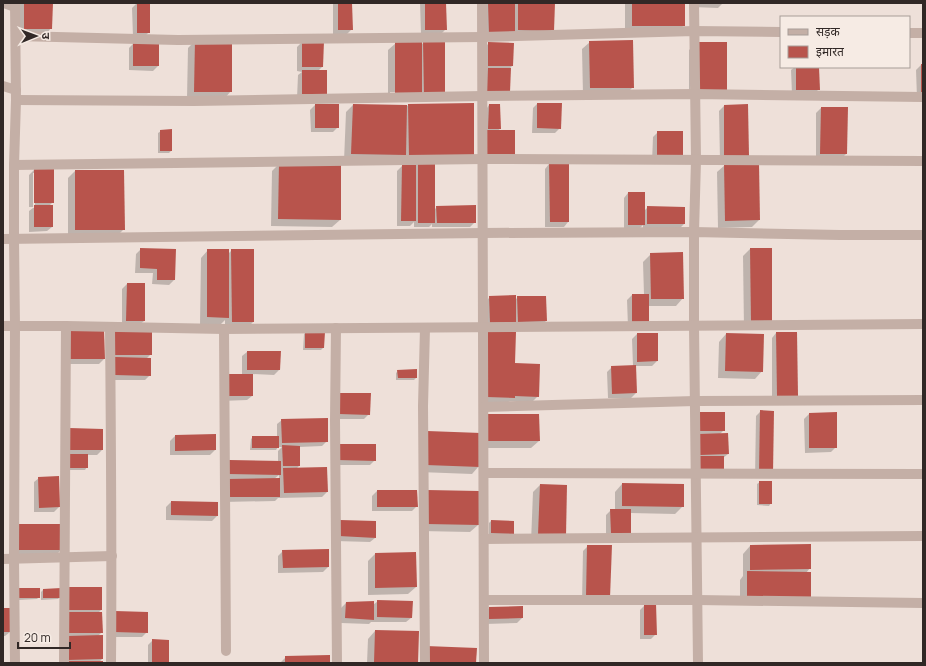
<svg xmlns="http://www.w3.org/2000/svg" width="926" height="666" font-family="Manrope,'Noto Sans Devanagari',sans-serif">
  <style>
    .shadow { fill: #0003; fill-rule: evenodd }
    .building { fill: #b8544c }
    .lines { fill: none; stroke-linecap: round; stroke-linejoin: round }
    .minor { stroke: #c4afa6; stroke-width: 10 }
  </style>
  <rect width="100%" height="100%" fill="#eee0d9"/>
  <g class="shadow">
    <path d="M20,3H52L51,28L47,33H19Z"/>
    <path d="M137,3H161L160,4H149V32L144,37H133L132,8Z"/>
    <path d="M333,3H351L352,29L347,34H333Z"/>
    <path d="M420,3H445L446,29L441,34H421Z"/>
    <path d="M484,3H554L553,30L484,39Z"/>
    <path d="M625,3H684V25L677,33H625Z"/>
    <path d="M692,3H723L718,8L692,7Z"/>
    <path d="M195,41L231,91L224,99L187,98L188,48Z"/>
    <path d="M302,42L322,67L318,71L326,94L297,98L298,75L302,72L297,71V47Z"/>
    <path d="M424,42L444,94L388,100V50L396,43L421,45ZM390,92H415L390,94Z"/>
    <path d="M590,42L633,87L625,95H583L582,49Z"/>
    <path d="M134,43L158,66L153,71L129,70V48Z"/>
    <path d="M489,43L512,66L483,96L484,48Z"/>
    <path d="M697,43L689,97V50Z"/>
    <path d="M921,65H923V98H917L916,70Z"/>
    <path d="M795,67H818L819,89L814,94H792L791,70Z"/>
    <path d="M537,104L560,128L555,133H532L533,108Z"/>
    <path d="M315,105L338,127L333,132H311L310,110Z"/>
    <path d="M353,105L407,106L409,105L434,164V210L437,207L475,222L470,227H432V224L429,227H414V222L410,226H397V171L404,164L344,161L346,112Z"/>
    <path d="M489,105L500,129L497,131L482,161L487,108Z"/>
    <path d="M724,106H747L748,155L720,160L719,111Z"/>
    <path d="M821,108L846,154L841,159L816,158V113Z"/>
    <path d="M171,130V151L169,153H158V133L161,131Z"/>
    <path d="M658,132H682L652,162L653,137Z"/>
    <path d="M279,164L340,220L332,227L271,226L272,171Z"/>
    <path d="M549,164L568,222L564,227H545V169Z"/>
    <path d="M725,165L759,220L752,227L718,228L717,172Z"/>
    <path d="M34,170L53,202L49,206L52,227L47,231L29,232V211L33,208H35V173H33V207H29V175Z"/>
    <path d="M75,171L124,229L116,237H68V178Z"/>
    <path d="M628,193L644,211L648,207L684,224L679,229L643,228V225L639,229H624V198Z"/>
    <path d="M141,249L174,280L169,285L152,284L153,273H135L136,254Z"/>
    <path d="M750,249L771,321L744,329L743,256Z"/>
    <path d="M208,250L228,254L232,250L253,322L246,329H225V320L221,324H200L201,258Z"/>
    <path d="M651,254L683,298L676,306H648L628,327L627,300L632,295H644L643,262Z"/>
    <path d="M127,284L144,321L139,325H122V289Z"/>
    <path d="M490,297L515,300L518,297L546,321L541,326L485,327V302Z"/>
    <path d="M306,332L323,348L321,350H303L304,334Z"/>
    <path d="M776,333L797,395L772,400V338Z"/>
    <path d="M637,334L657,361L652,366H635L636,393L631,398H608L607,372L612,367L633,366L632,339Z"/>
    <path d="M726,334L762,371L755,379L718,378L719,342Z"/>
    <path d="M62,336L104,359L99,364H62Z"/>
    <path d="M111,336L151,354L146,359L150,375L145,380H110Z"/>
    <path d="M247,352L279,370L274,375L252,374V396L247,400L221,401L242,375V356Z"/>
    <path d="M514,366L538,396L533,401H510L506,404H480Z"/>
    <path d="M398,371L416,378L414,380H396V373Z"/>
    <path d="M335,399L369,414L364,419H334Z"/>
    <path d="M761,411L772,473L755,478L756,416Z"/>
    <path d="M809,414L836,447L831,452L805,453L804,419Z"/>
    <path d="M695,418L724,430L720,434L728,454L723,458L695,477Z"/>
    <path d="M282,420L327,441L322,446L299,447V466L296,469L327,492L322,497L278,498L275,501L223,502L225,466L278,462V451L282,447H278L276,450H250L251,439L253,437H277V424ZM279,475V479H274Z"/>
    <path d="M102,430V450L97,455H87V467L85,470H67L65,434Z"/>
    <path d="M175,436L215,450L210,455H170V441Z"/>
    <path d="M420,439L539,441L531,448H480L479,466L472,474L419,472Z"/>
    <path d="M333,450L375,460L370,465H333Z"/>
    <path d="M39,478L59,507L54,512H34V482Z"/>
    <path d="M760,482L771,503L769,506L757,505V484Z"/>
    <path d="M622,484L683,506L675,514L630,513V532L626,537L606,538V515L611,510H615V492Z"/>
    <path d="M540,485L565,536L531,542L533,492Z"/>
    <path d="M377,491L417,506L412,511H372V496Z"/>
    <path d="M428,491L478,525L470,532L420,531Z"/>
    <path d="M171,502L217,516L212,521L166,520V507Z"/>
    <path d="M491,521L513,522L511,536L489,535V523Z"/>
    <path d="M336,526L375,538L370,542L335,541Z"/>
    <path d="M13,530L62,549L57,554H13Z"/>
    <path d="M588,546L609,597L582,601L583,551Z"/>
    <path d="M750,546L810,568L806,573L740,604V580L743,576V554Z"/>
    <path d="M283,551L328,567L323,572L278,573V556Z"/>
    <path d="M375,554L416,587L408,594L368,595V561Z"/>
    <path d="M43,590L60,597L58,599L41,600V592Z"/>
    <path d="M17,591L39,597L37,599L18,600Z"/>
    <path d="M62,593L101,610L98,613L102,632L98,636L102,659L99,662L102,663H63Z"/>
    <path d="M378,601L411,618L406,622H371L369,624L341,623V608L346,603L373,605Z"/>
    <path d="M645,605L656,634L651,639H640V610Z"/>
    <path d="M489,608L522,618L517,623L485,624V613Z"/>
    <path d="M3,609L10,632L5,636H3Z"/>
    <path d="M110,617L147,632L142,637H110Z"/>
    <path d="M375,631L417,662V663H367L368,639Z"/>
    <path d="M153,640L168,663H148V645Z"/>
    <path d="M286,657L329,663H281V662Z"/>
  </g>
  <g class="building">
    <path d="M24,3H53L52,29H24Z"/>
    <rect x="137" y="3" width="13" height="30"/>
    <path d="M338,3H352L353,30H338Z"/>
    <path d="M425,3H446L447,30H425Z"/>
    <path d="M488,3H515V34L489,35Z"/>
    <path d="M518,3H555L554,31L518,30Z"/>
    <rect x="632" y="3" width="53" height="23"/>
    <path d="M195,40H232V92H194Z"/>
    <path d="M633,40L634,88H590L589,41Z"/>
    <path d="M302,41H324L323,67H302Z"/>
    <path d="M423,41H445V95H424Z"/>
    <path d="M133,42L159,43V66H133Z"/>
    <rect x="395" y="42" width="27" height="51"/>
    <path d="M488,42L514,43L513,66H488Z"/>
    <rect x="696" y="42" width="31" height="48"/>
    <rect x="921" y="64" width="2" height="30"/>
    <path d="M796,67H819L820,90H796Z"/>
    <path d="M488,68H511L510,92H487Z"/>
    <rect x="302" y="70" width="25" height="24"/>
    <path d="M474,103V157H409L408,104Z"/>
    <path d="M537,103H562L561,129L537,128Z"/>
    <rect x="315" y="104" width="24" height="24"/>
    <path d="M353,104L407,105L406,155L351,154Z"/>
    <path d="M489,104H500L501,129H488Z"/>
    <path d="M748,104L749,156H724V105Z"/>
    <path d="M821,107H848L847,154H820Z"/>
    <path d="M172,129V151H160V130Z"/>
    <path d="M486,130H515V156L487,157Z"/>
    <path d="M657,131H683V158L657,157Z"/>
    <path d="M279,163L341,164V220L278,219Z"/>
    <path d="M549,163H569V222H550Z"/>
    <path d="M759,163L760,220L725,221L724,164Z"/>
    <rect x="418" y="164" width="17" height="59"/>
    <path d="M402,165H416V221H401Z"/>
    <rect x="34" y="169" width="20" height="34"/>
    <path d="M75,170H124L125,230H75Z"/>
    <rect x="628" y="192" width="17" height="33"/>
    <rect x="34" y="205" width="19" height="22"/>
    <path d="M476,205V223H437L436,206Z"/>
    <path d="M647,206L685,207V224H647Z"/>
    <path d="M140,248L176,249L175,280H157V269L140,268Z"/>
    <path d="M750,248H772V322H751Z"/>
    <path d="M207,249H229V318L207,317Z"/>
    <path d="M231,249H254V322H232Z"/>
    <path d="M683,252L684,299H651L650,253Z"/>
    <path d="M127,283H145V321H126Z"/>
    <rect x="632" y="294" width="17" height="29"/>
    <path d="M516,295V322L490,323L489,296Z"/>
    <path d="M517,296H546L547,321L518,322Z"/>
    <path d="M67,330H104L105,359H67Z"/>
    <rect x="115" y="330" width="37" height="25"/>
    <path d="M305,331L325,332L324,348H305Z"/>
    <path d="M488,332H516L515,363L540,364L539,397L515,396V368V398L487,397Z"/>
    <path d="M776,332H797L798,396H777Z"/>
    <path d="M637,333H658V361L637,362Z"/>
    <path d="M726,333L764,334L763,372L725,371Z"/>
    <path d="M247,351H281L280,370H247Z"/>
    <path d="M115,357L151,358V376L115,375Z"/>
    <path d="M636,365L637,393L612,394L611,366Z"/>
    <path d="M417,369V378H398L397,370Z"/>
    <rect x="225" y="374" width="28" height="22"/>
    <path d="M339,393H371L370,415L339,414Z"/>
    <path d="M760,410L774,411L773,473H759Z"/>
    <rect x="700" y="412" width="25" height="19"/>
    <path d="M837,412V448H809V413Z"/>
    <path d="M488,414H539L540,441H488Z"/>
    <path d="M328,418V442L282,443L281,419Z"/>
    <path d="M69,428L103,429V450H69Z"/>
    <path d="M427,431L481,433L480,467L426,465Z"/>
    <path d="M728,433L729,454L700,455L699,434Z"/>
    <path d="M216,434V450L175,451V435Z"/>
    <rect x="252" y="436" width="27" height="12"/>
    <path d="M338,444H376V461L337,460Z"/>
    <path d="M282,445L300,446V466H283Z"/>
    <rect x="68" y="454" width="20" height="14"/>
    <rect x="700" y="456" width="24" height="16"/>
    <path d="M229,460L281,461V475L229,474Z"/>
    <path d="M327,467L328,492L284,493L283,468Z"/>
    <path d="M59,476L60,507L39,508L38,477Z"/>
    <path d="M280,478V497H228V479Z"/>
    <rect x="759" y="481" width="13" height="23"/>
    <path d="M622,483L684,484V507L622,506Z"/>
    <path d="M540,484L567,485L566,536L538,535Z"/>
    <path d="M377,490H417L418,507H377Z"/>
    <path d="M427,490L479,491V525L427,524Z"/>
    <path d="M171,501L218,502V516L171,515Z"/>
    <path d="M610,509H631V533H611Z"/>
    <path d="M340,520L376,521V538L339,536Z"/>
    <path d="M491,520L514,521V534L491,533Z"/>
    <rect x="17" y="524" width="46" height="26"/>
    <path d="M811,544V569L750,570V545Z"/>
    <path d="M587,545H612L610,598L586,597Z"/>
    <path d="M329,549V567L283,568L282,550Z"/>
    <path d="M416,552L417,587L375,588V553Z"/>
    <path d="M747,571L811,572V597H747Z"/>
    <rect x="67" y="587" width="35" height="23"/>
    <rect x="19" y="588" width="21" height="10"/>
    <path d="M61,588V598H43V589Z"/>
    <path d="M377,600L413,601L412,618L377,617Z"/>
    <path d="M374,601V620L345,618L346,602Z"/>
    <path d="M644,604H656L657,635H644Z"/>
    <path d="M523,606V618L489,619V607Z"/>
    <path d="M3,608H10L11,632H3Z"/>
    <path d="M115,611L148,612V633L114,632Z"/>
    <path d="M67,612H102L103,633H67Z"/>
    <path d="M375,630L419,631L418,663L374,662Z"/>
    <path d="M103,635V659L67,660V636Z"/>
    <path d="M152,639L169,640V663H152Z"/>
    <path d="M426,646L477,648L476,663H426Z"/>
    <path d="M330,655V663H285V656Z"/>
    <rect x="67" y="661" width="36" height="2"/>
  </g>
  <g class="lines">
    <g class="minor">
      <path d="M4,3L15,7"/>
      <path d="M482,3L484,663"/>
      <path d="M694,3L696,160L694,232V326L698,663"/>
      <path d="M909,33H923"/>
      <path d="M16,36L178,40L483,37L694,31L781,32"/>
      <path d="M3,86L16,90"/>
      <path d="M16,100L194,101L483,96L695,94L923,97"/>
      <path d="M14,165L483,159L923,161"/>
      <path d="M3,239L483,233L694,232L840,235H923"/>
      <path d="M3,326H66L224,329L923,324"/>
      <path d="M110,327C111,439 112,551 111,663"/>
      <path d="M336,328L335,420L337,663"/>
      <path d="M224,329L226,651"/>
      <path d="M484,407L695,401L923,400"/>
      <path d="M484,473L923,474"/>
      <path d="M484,539L923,536"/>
      <path d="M3,559L112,556"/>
      <path d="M484,600H698L923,603"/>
      <path d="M15,663L14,559L15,326L14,239V165L16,100L15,3"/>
      <path d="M64,663L66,326"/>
      <path d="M425,663L423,406L425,328"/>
    </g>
  </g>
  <rect width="926" height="666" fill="none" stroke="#312826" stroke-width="8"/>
  <rect x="780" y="16" width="130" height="52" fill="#f6ebe4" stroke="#a79d98"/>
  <rect x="788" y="29" width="20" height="6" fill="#c4afa6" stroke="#a79d98"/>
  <text x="816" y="36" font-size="12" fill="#312826">सड़क</text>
  <rect x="788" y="46" width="20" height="12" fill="#b8544c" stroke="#a79d98"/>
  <text x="816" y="56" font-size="12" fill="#312826">इमारत</text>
  <g transform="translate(36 36) rotate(89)" stroke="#f6ebe4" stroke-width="3" paint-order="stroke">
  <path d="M0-3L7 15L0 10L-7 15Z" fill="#312826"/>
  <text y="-6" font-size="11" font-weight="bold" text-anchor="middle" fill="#312826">उ</text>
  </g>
  <path d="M18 642v6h52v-6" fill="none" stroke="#312826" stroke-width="2"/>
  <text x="24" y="642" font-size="12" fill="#312826" stroke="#f6ebe4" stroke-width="3" paint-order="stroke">20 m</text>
</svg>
